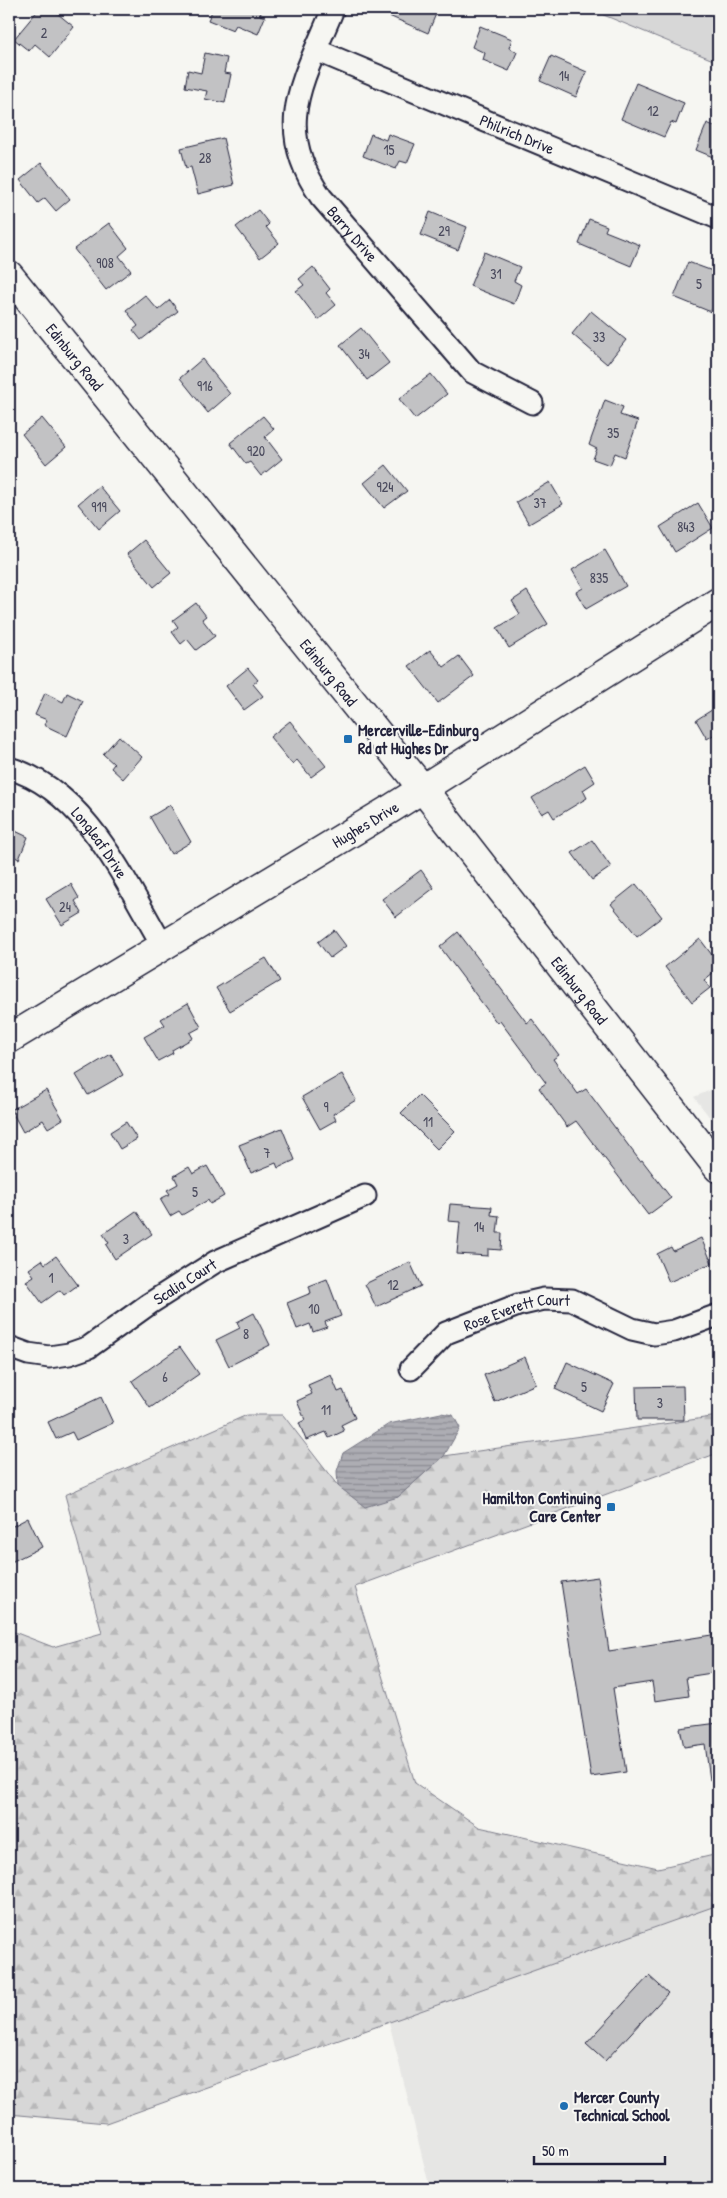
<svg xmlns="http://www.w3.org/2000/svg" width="727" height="2198" font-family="'Patrick Hand',sans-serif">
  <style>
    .built { fill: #e6e6e4 }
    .grass { fill: #d7d7d7; stroke: #7c7c89 }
    .forest { fill: url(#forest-firs); stroke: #7c7c89 }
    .water { fill: url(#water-rules); stroke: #757583 }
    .building { fill: #c2c2c4; stroke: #22223b }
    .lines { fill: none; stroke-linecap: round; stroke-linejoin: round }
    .street-casing { stroke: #22223b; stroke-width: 25 }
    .secondary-casing { stroke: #22223b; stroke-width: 31 }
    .street { stroke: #f6f6f2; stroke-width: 21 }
    .secondary { stroke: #f6f6f2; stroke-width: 28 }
    .poi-dot { fill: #1f6fb2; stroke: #f6f6f2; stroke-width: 2 }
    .labels { text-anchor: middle; stroke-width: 4; stroke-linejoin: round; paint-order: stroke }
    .number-label { font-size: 14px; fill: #4a4a5d }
    .street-label { font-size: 16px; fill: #22223b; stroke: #f6f6f2 }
    .poi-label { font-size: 16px; font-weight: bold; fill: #22223b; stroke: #f6f6f2; text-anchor: start }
  </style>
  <defs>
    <pattern id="forest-firs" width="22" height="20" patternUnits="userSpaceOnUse" patternTransform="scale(1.25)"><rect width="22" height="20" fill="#d7d7d7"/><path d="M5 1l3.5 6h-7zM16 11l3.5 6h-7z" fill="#b8b8b9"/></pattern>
    <pattern id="water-rules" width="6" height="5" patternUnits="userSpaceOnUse" patternTransform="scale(1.25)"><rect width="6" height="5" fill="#adadb3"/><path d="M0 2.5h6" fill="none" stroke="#8c8c93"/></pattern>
  </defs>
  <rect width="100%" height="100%" fill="#f6f6f2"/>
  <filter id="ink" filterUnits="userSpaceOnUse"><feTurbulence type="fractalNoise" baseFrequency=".02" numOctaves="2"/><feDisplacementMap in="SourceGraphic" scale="10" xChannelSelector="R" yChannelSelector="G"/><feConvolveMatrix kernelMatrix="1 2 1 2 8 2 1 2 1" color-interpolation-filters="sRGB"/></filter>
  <g filter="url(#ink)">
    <g class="built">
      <path d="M718,1087V1128L694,1097Z"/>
      <path d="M718,1905V2189H430L389,2022Z"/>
    </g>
    <path class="grass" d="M589,9H718V62Z"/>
    <path class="forest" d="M247,1415H283L338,1486L398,1497L444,1456L718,1416V1453L355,1587L415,1783L479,1827L658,1868L718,1854V1905L106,2123L9,2114V1630L53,1647L102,1633L65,1495Z"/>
    <path class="water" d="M441,1413L453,1415L460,1428L444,1456L398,1497L365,1507L338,1486L337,1471L343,1453L389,1424Z"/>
    <g class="building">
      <path d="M39,9H52L74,27L50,57L35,44L29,51L14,39Z"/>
      <path d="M213,9H263L260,15L265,17L258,34L236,25L233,30L208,20Z"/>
      <path d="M373,9H438L428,33Z"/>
      <path d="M480,26L512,39L509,48L517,52L509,71L483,60L485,53L472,47Z"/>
      <path d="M205,53L227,58L224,73L231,74L225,103L205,99L207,91L185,87L188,70L201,73Z"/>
      <path d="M551,56L587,72L576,97L540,81Z"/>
      <path d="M636,83L684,103L676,124L671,122L664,137L621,119Z"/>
      <path d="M707,123L718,128V155L714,154L713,157L696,150Z"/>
      <path d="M371,134L386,140L388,134L415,144L407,163L400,161L396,169L363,156Z"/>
      <path d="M223,138L234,185L198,194L191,167L186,168L181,148Z"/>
      <path d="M41,163L70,199L56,211L45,198L38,203L20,180Z"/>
      <path d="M258,210L269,224L266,227L279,243L260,258L236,227Z"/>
      <path d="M430,212L467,227L458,250L421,235Z"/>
      <path d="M589,219L607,226L605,231L640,245L631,266L579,244Z"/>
      <path d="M109,223L128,248L119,256L131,271L106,290L74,249Z"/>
      <path d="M484,252L520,267L514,281L521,285L514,304L470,286Z"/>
      <path d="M688,262L718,273V292L711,312L674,297Z"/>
      <path d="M313,267L330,289L326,293L336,305L318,320L296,291L304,285L299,279Z"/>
      <path d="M145,295L158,310L170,300L178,311L141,340L133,330L138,326L126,310Z"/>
      <path d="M591,311L626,340L607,364L572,334Z"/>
      <path d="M361,328L389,363L367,380L340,345Z"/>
      <path d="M202,359L230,394L208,413L180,378Z"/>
      <path d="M431,374L447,394L415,419L399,399Z"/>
      <path d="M605,400L623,407L620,415L638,421L625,457L615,453L610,465L593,459L597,449L589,445Z"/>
      <path d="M263,416L274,429L265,437L282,459L261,476L250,462L246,464L230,443Z"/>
      <path d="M42,418L66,447L46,464L22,434Z"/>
      <path d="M386,465L407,491L384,508L364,483Z"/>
      <path d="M550,482L563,504L529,524L516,502Z"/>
      <path d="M99,486L120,511L99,529L78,504Z"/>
      <path d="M698,503L713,528L675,552L660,527Z"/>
      <path d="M144,540L171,573L154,587L127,554Z"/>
      <path d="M605,550L626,586L586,609L576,592L583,588L572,570Z"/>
      <path d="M527,591L548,624L509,648L497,628L520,614L512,601Z"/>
      <path d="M196,603L206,616L202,619L215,636L196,650L187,639L181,644L172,632L178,627L173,620Z"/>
      <path d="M430,650L444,667L459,656L474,676L438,703L409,666Z"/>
      <path d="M248,668L258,680L253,684L263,696L244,710L226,686Z"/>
      <path d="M45,693L63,702L67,693L83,701L67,736L44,725L47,720L35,715Z"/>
      <path d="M718,706V732L707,739L696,720Z"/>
      <path d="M290,721L326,766L311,777L297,760L292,764L270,737Z"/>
      <path d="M119,736L142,757L123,779L111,768L114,764L103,754Z"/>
      <path d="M585,765L595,782L583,790L587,798L554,818L549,810L542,814L532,798Z"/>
      <path d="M170,805L191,842L171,854L150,817Z"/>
      <path d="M9,828L28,837L19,859L9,854Z"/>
      <path d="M592,840L611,867L592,880L572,853Z"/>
      <path d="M421,870L434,888L396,917L382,899Z"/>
      <path d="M71,884L79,898L75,901L82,913L62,925L46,899Z"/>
      <path d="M636,884L662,917L637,936L611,904Z"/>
      <path d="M334,930L346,946L330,958L318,942Z"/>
      <path d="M458,932L527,1023L532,1019L559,1055L553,1059L578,1094L586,1089L640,1161L642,1160L671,1198L648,1215L576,1121L567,1127L539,1088L546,1083L500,1021L497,1023L440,947Z"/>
      <path d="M700,939L712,955L718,950V969L704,980L710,988L692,1002L665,967Z"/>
      <path d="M266,958L280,981L230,1011L216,988Z"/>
      <path d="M188,1003L201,1027L190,1033L193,1038L172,1050L173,1053L158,1061L144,1037L165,1025L161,1019Z"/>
      <path d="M111,1054L123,1075L88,1095L76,1075Z"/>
      <path d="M342,1074L356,1100L333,1114L336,1120L320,1129L302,1097Z"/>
      <path d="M46,1090L63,1119L48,1128L43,1120L23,1132L11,1110Z"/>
      <path d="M419,1095L455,1131L437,1149L401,1113Z"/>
      <path d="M126,1122L137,1139L120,1149L110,1132Z"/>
      <path d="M282,1128L295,1160L278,1168L276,1163L251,1173L239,1145Z"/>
      <path d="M207,1166L224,1196L210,1204L208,1200L182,1215L179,1211L170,1216L160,1199L170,1194L167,1190L178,1184L174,1176L189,1167L193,1174Z"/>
      <path d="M450,1204L492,1207L491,1215L499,1216L497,1233H502L501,1250L488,1249V1256L457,1254L460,1222L448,1221Z"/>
      <path d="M136,1211L152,1234L115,1259L106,1245L109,1243L103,1234Z"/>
      <path d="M701,1238L712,1263L669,1282L657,1254L671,1247L673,1251Z"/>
      <path d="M56,1256L78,1285L64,1295L60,1290L42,1303L26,1281L34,1276L29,1269L42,1260L45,1264Z"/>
      <path d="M410,1262L421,1286L376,1307L365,1284Z"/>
      <path d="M327,1279L341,1316L325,1322L327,1327L313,1332L310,1324L297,1329L287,1303L311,1293L309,1286Z"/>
      <path d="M254,1313L270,1345L229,1366L216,1340L240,1328L237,1322Z"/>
      <path d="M180,1347L199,1374L150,1408L132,1381Z"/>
      <path d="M525,1357L536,1384L495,1402L484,1375Z"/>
      <path d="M567,1362L614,1384L601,1411L555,1389Z"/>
      <path d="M331,1375L338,1392L343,1390L355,1418L341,1425L344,1431L329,1438L326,1432L306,1440L299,1423L305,1420L297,1401L312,1394L308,1385Z"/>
      <path d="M683,1386L684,1420H637L636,1387Z"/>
      <path d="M101,1397L113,1423L76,1440L72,1432L56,1439L48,1422Z"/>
      <path d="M28,1518L42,1547L9,1563V1528Z"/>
      <path d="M598,1577L609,1651L718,1634V1672L686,1677L689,1696L655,1701L652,1682L613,1688L626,1772L591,1777L561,1582Z"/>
      <path d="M718,1723V1780H710L705,1744L684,1747L680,1728Z"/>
      <path d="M649,1976L668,1993L605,2061L586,2044Z"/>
    </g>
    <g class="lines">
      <defs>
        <g id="street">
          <path id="s1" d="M333,9C304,80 271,125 321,197L472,372L532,403"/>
          <path id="s2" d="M316,50L718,218"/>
          <path id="s3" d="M9,768C87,791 125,882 163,946"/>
          <path id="s4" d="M9,1347L28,1354L49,1357L69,1354L89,1347L149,1304L215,1262L365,1196"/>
          <path id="s5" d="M411,1369L446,1333L518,1305L544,1299L572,1300L632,1329L654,1334L674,1331L718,1315"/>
        </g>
        <g id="secondary">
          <path id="s6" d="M9,275L422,788L718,1168"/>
          <path id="s7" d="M9,1039L392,808L718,602"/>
        </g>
      </defs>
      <use href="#street" class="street-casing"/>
      <use href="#secondary" class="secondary-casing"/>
      <use href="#street" class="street"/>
      <use href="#secondary" class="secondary"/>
    </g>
  </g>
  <g class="poi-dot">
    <rect x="343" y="734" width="10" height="10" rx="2.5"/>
    <rect x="606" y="1502" width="10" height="10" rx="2.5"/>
    <circle cx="564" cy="2106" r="5"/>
  </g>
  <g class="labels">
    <g class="number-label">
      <text x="44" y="38">2</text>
      <text x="564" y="81">14</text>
      <text x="653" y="116">12</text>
      <text x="389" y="155">15</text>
      <text x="205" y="163">28</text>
      <text x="444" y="236">29</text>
      <text x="105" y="268">908</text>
      <text x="496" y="279">31</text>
      <text x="699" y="289">5</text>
      <text x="599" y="342">33</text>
      <text x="364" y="359">34</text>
      <text x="205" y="391">916</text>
      <text x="613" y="438">35</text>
      <text x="256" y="456">920</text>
      <text x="385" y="492">924</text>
      <text x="540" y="508">37</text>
      <text x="99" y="512">919</text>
      <text x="686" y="532">843</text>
      <text x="599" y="583">835</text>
      <text x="65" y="912">24</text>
      <text x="326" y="1112">9</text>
      <text x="428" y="1127">11</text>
      <text x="267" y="1158">7</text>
      <text x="195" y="1197">5</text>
      <text x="479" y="1232">14</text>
      <text x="126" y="1244">3</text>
      <text x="51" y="1283">1</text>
      <text x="393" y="1290">12</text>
      <text x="314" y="1314">10</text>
      <text x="246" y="1339">8</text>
      <text x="165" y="1382">6</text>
      <text x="584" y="1392">5</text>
      <text x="660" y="1408">3</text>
      <text x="326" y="1415">11</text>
    </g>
    <g class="street-label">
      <text dy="6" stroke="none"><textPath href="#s2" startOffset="218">Philrich Drive</textPath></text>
      <text dy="6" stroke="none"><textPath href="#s1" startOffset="249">Barry Drive</textPath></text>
      <text dy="6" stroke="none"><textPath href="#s6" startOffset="105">Edinburg Road</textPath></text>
      <text dy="6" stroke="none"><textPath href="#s6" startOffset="510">Edinburg Road</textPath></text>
      <text dy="6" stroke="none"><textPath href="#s7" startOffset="416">Hughes Drive</textPath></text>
      <text dy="6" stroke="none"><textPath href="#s3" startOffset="120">Longleaf Drive</textPath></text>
      <text dy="6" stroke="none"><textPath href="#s6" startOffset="915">Edinburg Road</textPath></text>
      <text dy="6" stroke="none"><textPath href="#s4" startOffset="199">Scalia Court</textPath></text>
      <text dy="6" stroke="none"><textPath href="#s5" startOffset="125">Rose Everett Court</textPath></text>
    </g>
    <g class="poi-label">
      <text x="358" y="736">Mercerville-Edinburg<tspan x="358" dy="18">Rd at Hughes Dr</tspan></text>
      <text x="601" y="1504" text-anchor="end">Hamilton Continuing<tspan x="601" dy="18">Care Center</tspan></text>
      <text x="574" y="2103">Mercer County<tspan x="574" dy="18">Technical School</tspan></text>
    </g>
  </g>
  <rect width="727" height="2198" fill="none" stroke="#f6f6f2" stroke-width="30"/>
  <rect x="15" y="15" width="697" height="2168" fill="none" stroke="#22223b" stroke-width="2" filter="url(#ink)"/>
  <path d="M534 2156v8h131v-8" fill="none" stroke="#22223b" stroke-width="2.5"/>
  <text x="542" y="2156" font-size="15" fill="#22223b" stroke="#f6f6f2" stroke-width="4" paint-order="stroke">50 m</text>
</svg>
